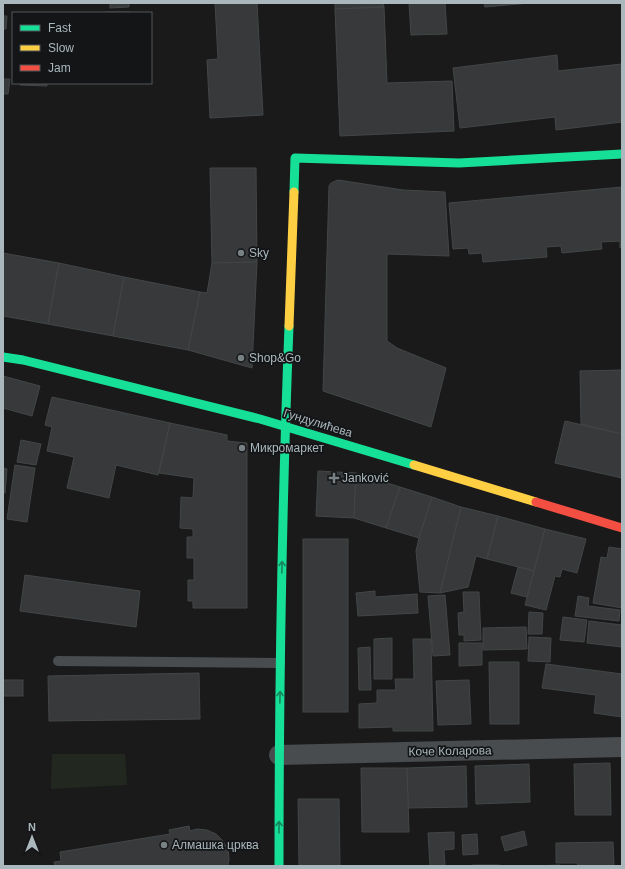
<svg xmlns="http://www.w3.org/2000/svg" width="625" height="869" font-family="Arial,sans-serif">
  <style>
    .green { fill: #22281f }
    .building { fill: #37393a; stroke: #434647 }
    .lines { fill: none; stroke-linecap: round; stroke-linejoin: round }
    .lane { stroke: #484c4e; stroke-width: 10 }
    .street { stroke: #484c4e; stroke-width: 20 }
    .fast { stroke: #16e098; stroke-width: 9 }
    .slow { stroke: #ffcf43; stroke-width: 9 }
    .jam { stroke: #f24e42; stroke-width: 9 }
    .oneway { stroke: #15855e }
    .poi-dot { fill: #788184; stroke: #141517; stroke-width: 1.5 }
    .labels { text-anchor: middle; stroke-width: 3.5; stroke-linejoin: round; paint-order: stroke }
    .poi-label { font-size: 12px; fill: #aab8bd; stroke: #141517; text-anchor: start }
    .street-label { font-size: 12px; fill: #aab8bd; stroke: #141517 }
  </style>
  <rect width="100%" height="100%" fill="#1a1a1b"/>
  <path class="green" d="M52,754H125L127,785L51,789Z"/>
  <g class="building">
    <path d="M110,3H129V7L110,8Z"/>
    <path d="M215,3H257L263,115L210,118L207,60L218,59Z"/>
    <path d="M335,3H383L384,7L335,9Z"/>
    <path d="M409,3H445L447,34L411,35Z"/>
    <path d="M484,3H530L485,7Z"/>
    <path d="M384,7L387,83L452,81L454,131L340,136L335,9Z"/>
    <rect x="105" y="12" width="25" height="1"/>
    <path d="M3,16H7L6,29H3Z"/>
    <path d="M557,55L558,71L622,64V122L556,130L555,117L460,128L453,68Z"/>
    <path d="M3,79H10L8,94H3Z"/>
    <path d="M20,83H47V86L20,85Z"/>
    <path d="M210,168H256L257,262L212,263Z"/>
    <path d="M338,180L403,190L445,192L449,256L387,254V341L397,348L446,368L431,427L323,391L329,186L331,183Z"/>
    <path d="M622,187V247L620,248V241L601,242L602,249L562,253L561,246L546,247L547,257L483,262L482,253L469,254L468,248L453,249L449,203Z"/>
    <path d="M3,253L59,263L48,324L3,316Z"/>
    <path d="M257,262L252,368L188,350L200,292L207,293L212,263Z"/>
    <path d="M59,263L124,277L113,336L48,324Z"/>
    <path d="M124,277L200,292L188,350L113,336Z"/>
    <path d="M622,370V434L581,424L580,371Z"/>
    <path d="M3,376L40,386L32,416L3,408Z"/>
    <path d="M52,397L170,423L158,475L116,465L109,498L67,488L74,457L47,451L52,427L45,425Z"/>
    <path d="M565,421L622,434V478L555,463Z"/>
    <path d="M170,423L227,435V441L247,443V608H193V601H188V580H194V558H187V537H193V529L180,528L181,497L193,498L194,478L159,473Z"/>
    <path d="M21,440L41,444L36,465L17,462Z"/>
    <path d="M15,465L35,468L27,522L7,519Z"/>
    <path d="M3,468L7,469L5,493H3Z"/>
    <path d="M318,471L356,473L354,518L316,516Z"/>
    <path d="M356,473L400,487L386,528L354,518Z"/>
    <path d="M400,487L432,497L419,538L386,528Z"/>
    <path d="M432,497L461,507L440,593L420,592L416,551L419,538Z"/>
    <path d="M461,507L498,516L487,559L476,556L468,587L440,593Z"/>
    <path d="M498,516L545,529L534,571L487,559Z"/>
    <path d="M545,529L586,539L577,573L562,569L560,577L555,576L546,610L525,605Z"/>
    <rect x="303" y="539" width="45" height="173"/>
    <path d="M609,547L622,549V608L593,603L601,557L607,558Z"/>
    <path d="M518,567L534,571L527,597L511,593Z"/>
    <path d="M25,575L140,591L136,627L20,611Z"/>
    <path d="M375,591V597L417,594L418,613L358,616L356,593Z"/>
    <path d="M463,592H479L481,640L464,641V635H459L458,613L464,612Z"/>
    <path d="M445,595L450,655L433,656L428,596Z"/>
    <path d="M578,596L589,598L588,606L620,610L619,621L575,616Z"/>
    <path d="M529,612L543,613L542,634H528Z"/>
    <path d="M563,617L587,620L584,642L560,640Z"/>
    <path d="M589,621L622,625V647L587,643Z"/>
    <path d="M526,627L527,649L483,650V628Z"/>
    <path d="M529,637L551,638L550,662L528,661Z"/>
    <path d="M392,638V679H374V639Z"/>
    <path d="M413,639H431L433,731H393V727L359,728V704L377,703V690H396L395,679H414Z"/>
    <path d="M459,643H482V665L459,666Z"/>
    <path d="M370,647L371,690H359L358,648Z"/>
    <path d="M489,662H519V724H490Z"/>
    <path d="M546,664L622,674V717L594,713L596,695L542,688Z"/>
    <path d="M199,673L200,719L49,721L48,676Z"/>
    <rect x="3" y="680" width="20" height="16"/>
    <path d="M469,680L471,724L438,725L436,681Z"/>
    <path d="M610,763L611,815H575L574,764Z"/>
    <path d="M529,764L530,802L476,804L475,766Z"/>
    <path d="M466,766L467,807L408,808L407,768Z"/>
    <path d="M361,768H407L409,832H362Z"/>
    <path d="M298,799H339L340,866H299Z"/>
    <path d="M189,826L190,831L197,829L207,830L216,834L223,841L228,850L229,859L228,866H55L54,862L61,861L60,852L170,834L169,830Z"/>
    <path d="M524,831L527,845L505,851L501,837Z"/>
    <path d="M454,832V849L444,850L445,866H430L428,833Z"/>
    <path d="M477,834L478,854L463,855L462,835Z"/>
    <path d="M613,842L614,866H578L577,863H556V843Z"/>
    <rect x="473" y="865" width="26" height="1"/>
    <path d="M560,865V866H534Z"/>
  </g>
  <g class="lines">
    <path class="lane" d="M58,661L280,663"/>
    <path class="street" d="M279,755L622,747"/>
    <g class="fast">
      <path d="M294,192L295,158L459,163L622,154"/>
      <path d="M3,357L23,360L260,419L414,465"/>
      <path d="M279,866C279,686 282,506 289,326"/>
    </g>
    <g class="slow">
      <path d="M289,326L294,192"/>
      <path d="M414,465L536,502"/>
    </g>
    <path class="jam" d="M536,502L622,528"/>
  </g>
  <defs><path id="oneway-shaft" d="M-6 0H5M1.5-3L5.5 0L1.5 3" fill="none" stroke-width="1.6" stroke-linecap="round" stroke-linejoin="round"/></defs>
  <g class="oneway">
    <use href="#oneway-shaft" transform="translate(282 567) rotate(-89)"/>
    <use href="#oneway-shaft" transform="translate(280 697) rotate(-89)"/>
    <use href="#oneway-shaft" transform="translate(279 827) rotate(-90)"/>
  </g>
  <g class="poi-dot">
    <circle cx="241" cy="253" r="4"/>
    <circle cx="241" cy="358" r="4"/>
    <circle cx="242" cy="448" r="4"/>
    <path d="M332 472h4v4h4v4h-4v4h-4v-4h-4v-4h4z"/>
    <circle cx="164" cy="845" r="4"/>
  </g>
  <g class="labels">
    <g class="poi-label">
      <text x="249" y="257">Sky</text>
      <text x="249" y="362">Shop&amp;Go</text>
      <text x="250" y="452">Микромаркет</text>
      <text x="342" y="482">Janković</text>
      <text x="172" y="849">Алмашка црква</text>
    </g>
    <g class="street-label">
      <text transform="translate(318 423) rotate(17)" y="4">Гундулићева</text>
      <text transform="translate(450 751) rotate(-1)" y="4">Коче Коларова</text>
    </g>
  </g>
  <rect width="625" height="869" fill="none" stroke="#aab8bd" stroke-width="8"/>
  <rect x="12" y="12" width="140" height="72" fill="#141517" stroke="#505659"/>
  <rect x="20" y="25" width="20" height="6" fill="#16e098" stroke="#505659"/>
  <text x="48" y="32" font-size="12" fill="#aab8bd">Fast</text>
  <rect x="20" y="45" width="20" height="6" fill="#ffcf43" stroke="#505659"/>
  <text x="48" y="52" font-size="12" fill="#aab8bd">Slow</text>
  <rect x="20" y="65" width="20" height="6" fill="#f24e42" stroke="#505659"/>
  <text x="48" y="72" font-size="12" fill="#aab8bd">Jam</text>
  <g transform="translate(32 837)" stroke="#141517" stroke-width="3" paint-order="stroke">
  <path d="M0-3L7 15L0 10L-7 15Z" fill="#aab8bd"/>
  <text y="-6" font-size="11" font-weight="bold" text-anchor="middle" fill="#aab8bd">N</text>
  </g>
</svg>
